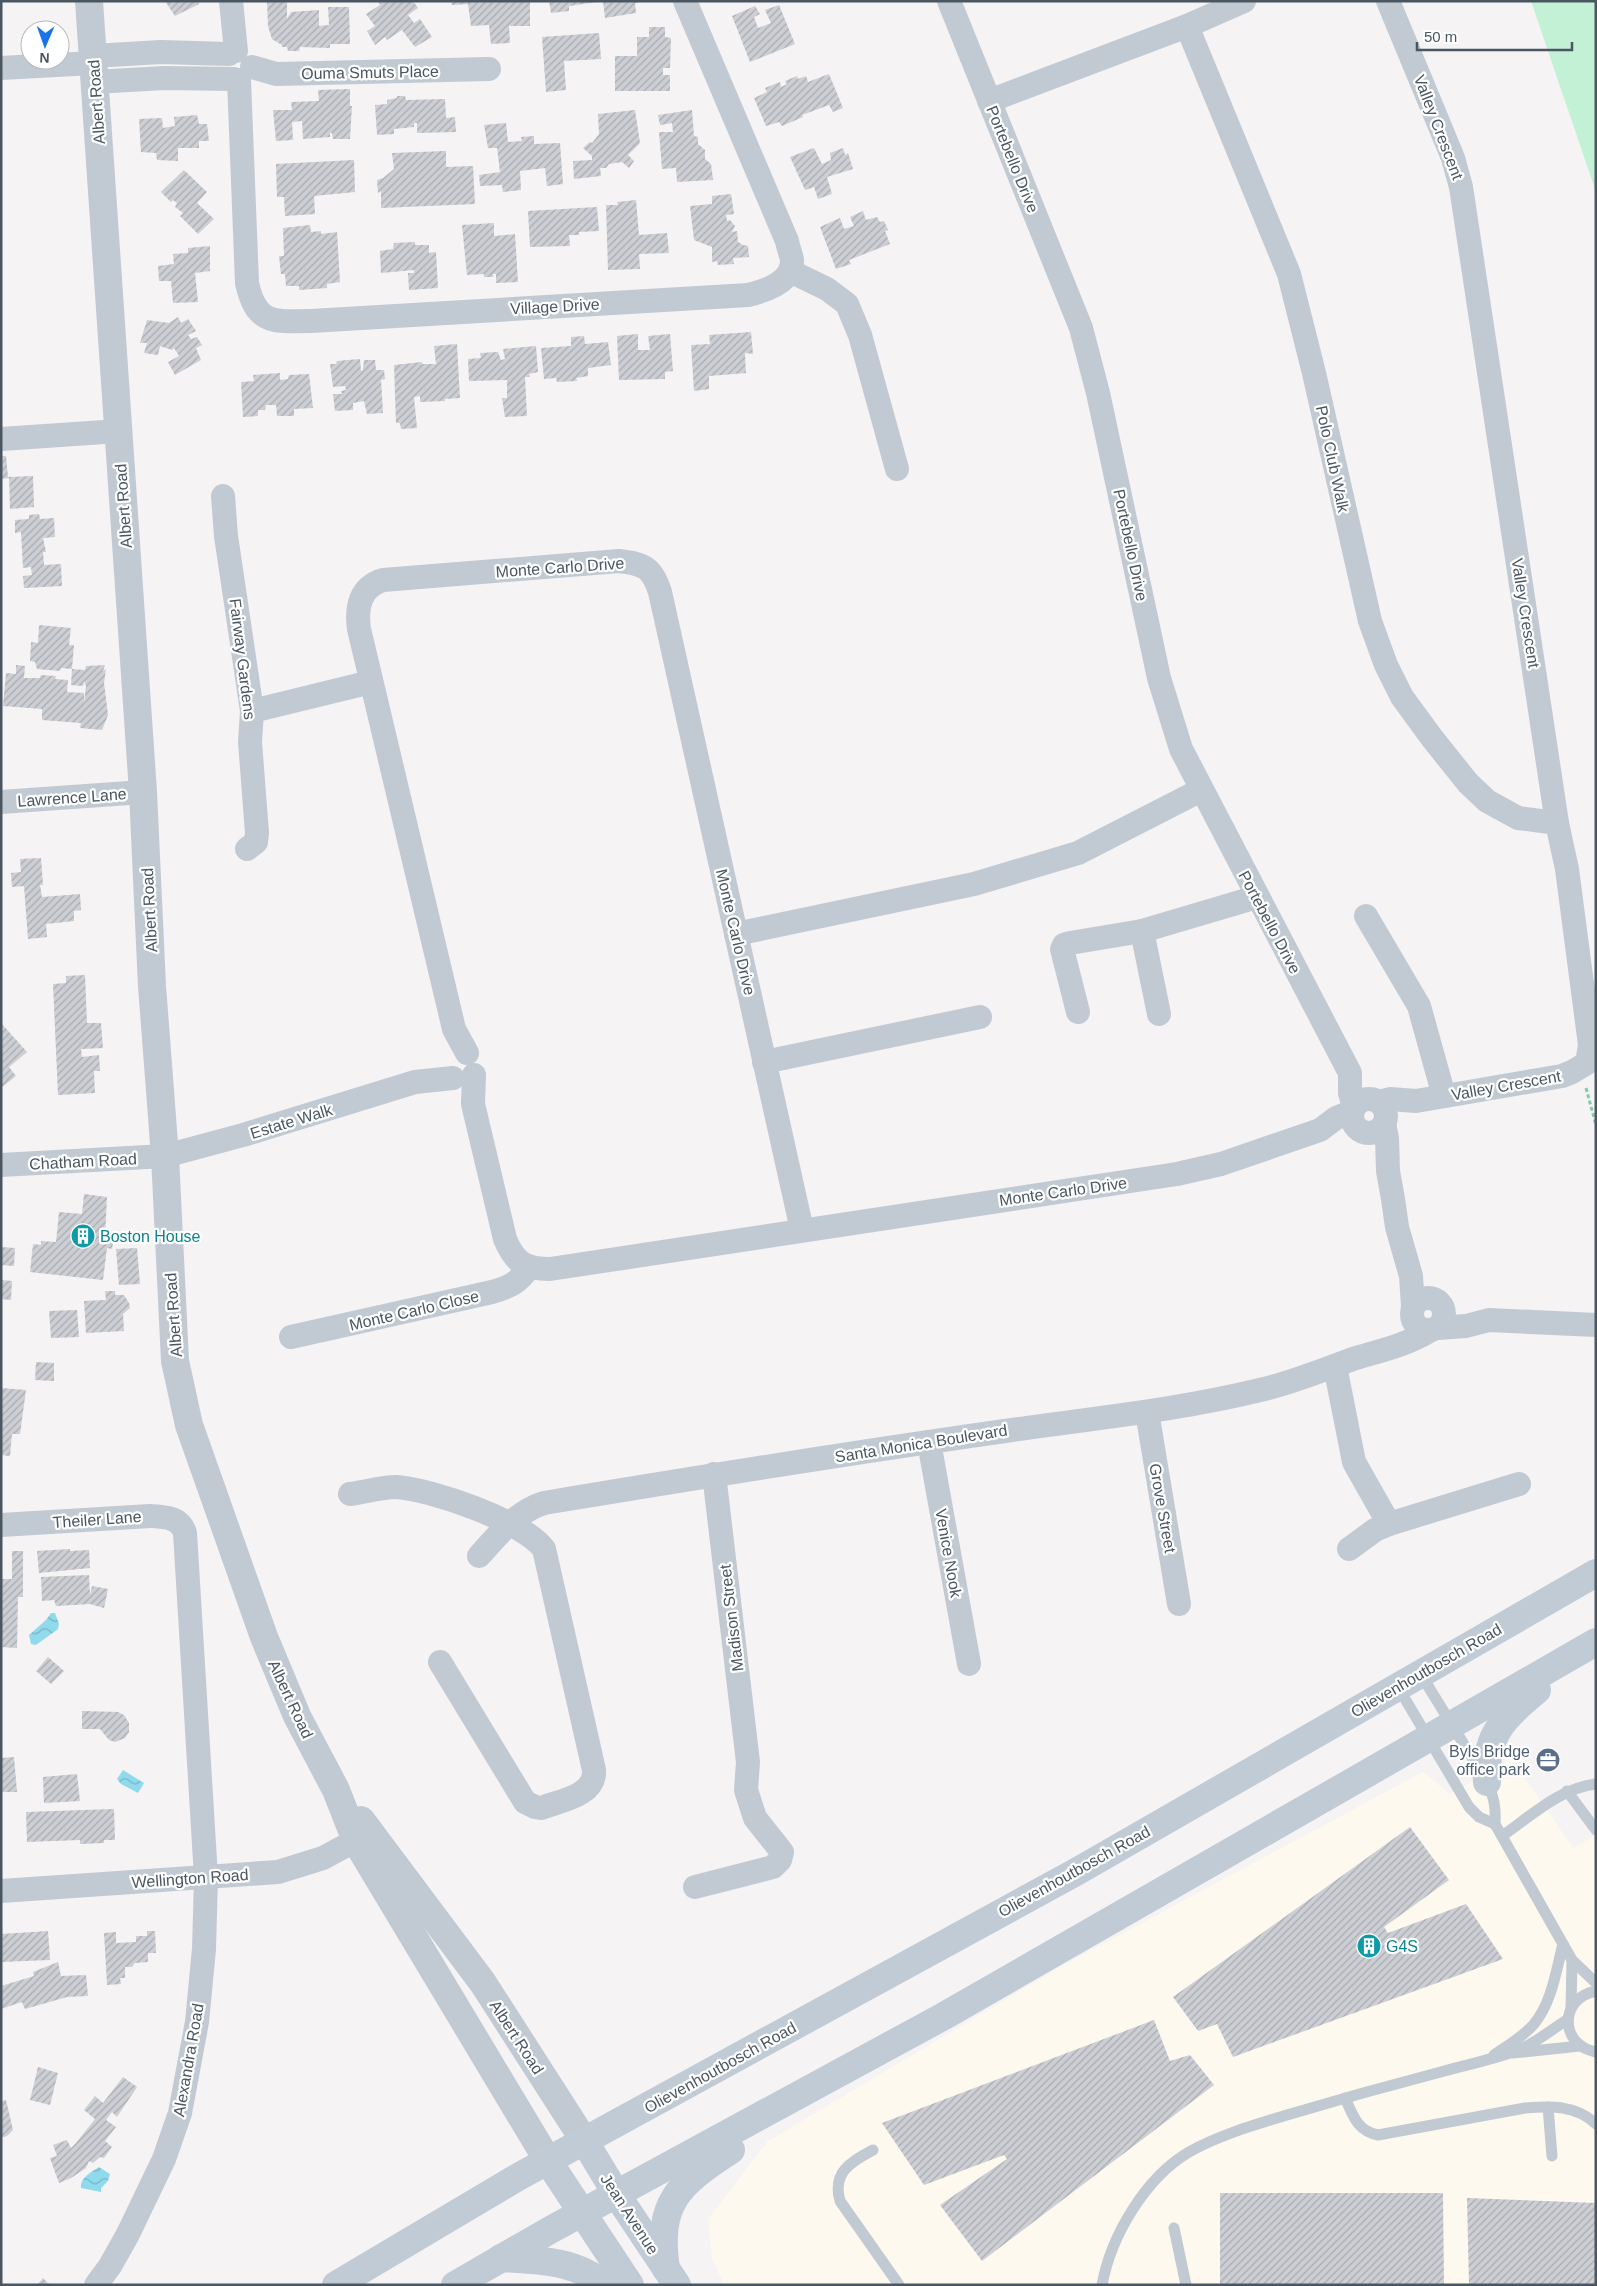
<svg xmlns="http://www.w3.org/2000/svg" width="1597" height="2286" font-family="Arial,sans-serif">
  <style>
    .commercial { fill: #fdf9ef }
    .park { fill: #c3f1d5 }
    .water { fill: url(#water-waves) }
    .building { fill: url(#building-hatch) }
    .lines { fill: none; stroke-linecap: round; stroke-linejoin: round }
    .path { stroke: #7ad0a6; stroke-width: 3; stroke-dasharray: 4 2.5; stroke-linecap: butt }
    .service { stroke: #c1cad2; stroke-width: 11 }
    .minor { stroke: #c1cad2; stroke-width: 24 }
    .tertiary { stroke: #c1cad2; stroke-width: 28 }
    .secondary { stroke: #c1cbd6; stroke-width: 28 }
    .labels { text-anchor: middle; stroke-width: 4.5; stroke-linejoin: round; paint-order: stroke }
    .street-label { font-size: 16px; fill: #4a5661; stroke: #fff }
    .culture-label { font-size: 16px; fill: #0d838f; stroke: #fff; text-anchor: start }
    .service-label { font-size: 16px; fill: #4e5e75; stroke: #fff; text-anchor: end }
  </style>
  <defs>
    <pattern id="water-waves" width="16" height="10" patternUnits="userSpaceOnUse" patternTransform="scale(1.25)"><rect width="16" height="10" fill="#90daee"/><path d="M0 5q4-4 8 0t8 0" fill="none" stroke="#78b4c4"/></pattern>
    <pattern id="building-hatch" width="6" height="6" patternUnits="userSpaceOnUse" patternTransform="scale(1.25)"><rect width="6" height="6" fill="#cdcfd5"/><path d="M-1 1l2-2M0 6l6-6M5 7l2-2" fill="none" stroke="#a8abb0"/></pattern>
  </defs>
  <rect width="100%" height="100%" fill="#f5f3f3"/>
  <path class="commercial" d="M1512,1759L1573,1848L1596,1835V2285H724L712,2258L708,2219L768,2141L1060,1967L1423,1772L1450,1794Z"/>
  <path class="park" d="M1531,1H1596V192Z"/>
  <g class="water">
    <path d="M51,1613H55L59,1624L58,1629L36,1645L31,1644L29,1635L46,1620Z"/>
    <path d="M123,1770L144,1783L138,1793L121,1784L117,1779Z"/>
    <path d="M99,2167L110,2174L108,2181L101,2188V2192L81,2188C80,2178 91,2172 99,2167Z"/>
  </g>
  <g class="building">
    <path d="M165,1H198L199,4L175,16Z"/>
    <path d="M267,1H287V19L291,12L319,10V26L329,25L328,7H349L350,44H330V48L300,47L299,51H288L287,47H282V45L272,39L268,26Z"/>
    <path d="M378,1H413L418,8L408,15L414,23L420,19L432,37L415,47L402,30L387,40L385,37L375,45L367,31L375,26L366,14L380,5Z"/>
    <path d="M451,1H530V26H509L510,43L491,44L489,25L471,26L468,4L452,5Z"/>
    <path d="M549,1H597V2L569,6V11L551,13Z"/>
    <path d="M603,1H638V3H635L636,13L605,18Z"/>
    <path d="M779,5L795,44L750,62L732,16L755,6L760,14L754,17L758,28L771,23L765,10Z"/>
    <path d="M649,27H665V37L671,38L670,68H663V75H670V91H615V56H637V37H649Z"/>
    <path d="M599,33L601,59L564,61L566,90L546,92L542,37Z"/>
    <path d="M829,74L843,108L833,112L829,105L802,115L803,117L782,126L779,122L766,126L754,98L767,92L765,88L780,82L781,87L787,84L785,81L797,76L798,79L806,76L808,82Z"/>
    <path d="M350,89V106H352L350,139H333L332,133H330V137L303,139L302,121L292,122L293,140L276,141L273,110H292L291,102L319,101L318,90Z"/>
    <path d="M397,96H405L406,100L445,99L446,118L455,117L456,132L417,133V123H414V127L394,129V134L377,135L375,105L387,104V100L397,98Z"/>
    <path d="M635,110L640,143L628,155L634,161L629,168L622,162L609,164L606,168H600L601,176L574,179L573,161L592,160V156L583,148L590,142L592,143L599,134L598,114Z"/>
    <path d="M692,110L694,136L698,137V144L705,150V159L711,164L713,180L677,182L676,168L662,169L659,132H673L672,123L660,125L658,115Z"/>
    <path d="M197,115L199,124H207L209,141H199V148H178V161L157,160L156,153L141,152L139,119L162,118L163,128L175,126L174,117Z"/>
    <path d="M506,123L508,142L522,141L521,137L534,136V144L560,143L563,184L547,186L545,168L520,171L521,190L503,192L502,185L480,186L479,175L500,172L497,148H488L484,125Z"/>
    <path d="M814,148L822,164L831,160L830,153L843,148L845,155L848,153L853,169L827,177L832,194L818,199L814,187L805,190L790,157Z"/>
    <path d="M446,151V167L473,166L475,204L381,208V191L378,193L377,180L383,178L394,169L392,153Z"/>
    <path d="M354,160L355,192L314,196L315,214L285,216L284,197H277L276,164Z"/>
    <path d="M184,170L207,192L197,203L214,219L198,234L180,216L183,213L175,207L177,203L173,200L171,202L161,192Z"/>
    <path d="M731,194L734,214L726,215L727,221L730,220L735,226L732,232L737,231L738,242L743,245L748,246L749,257L733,258L734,264L718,265L717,261L712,262V247L694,240L690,206L712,204V196Z"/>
    <path d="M636,200L639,235L667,233L669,253L639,254L640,269L608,270L606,205H618L617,202Z"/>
    <path d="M597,207L599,231L579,232V235H569L570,246L530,247L528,211Z"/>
    <path d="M863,211L866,220L877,217L880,222L884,221L888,230L885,231L890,244L849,260L851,264L836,269L820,227L840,218L844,229L854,226L850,217Z"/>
    <path d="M494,223V236L515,234L518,282L496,283V274H493V277H484V274L467,275L462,225Z"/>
    <path d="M310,225L311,232L321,231V234L337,232L340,282L327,284V288L299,290V286H286L285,274H281L279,256H284L283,228Z"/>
    <path d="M415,242V245H429V253L436,252L438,288L409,290L408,273H414V270L381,273L380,251L393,249L394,243Z"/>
    <path d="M210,246V271L195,273L198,302L173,303L171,281H159L158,266L174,264L173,254L188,253V248Z"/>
    <path d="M178,317L181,323L188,319L196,331L188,335L191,339L197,337L202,345L196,348L201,360L175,375L168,362L179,356L174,348L172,350L160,346L158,355L144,353L147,343H140L147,320L169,323Z"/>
    <path d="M751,332L753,354L745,353L746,373L709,376V389L694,391L691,345L710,344L709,335Z"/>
    <path d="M638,334V350H650L648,336L670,334L673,371L665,372V379L619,380L617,336Z"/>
    <path d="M584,336L585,344L608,342L611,365L588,368V376L576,378L577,381L557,382L556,378L544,379L541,348L571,346V337Z"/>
    <path d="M457,344L460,398L445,399V401L420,402V396L414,397L417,428L401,429L400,423H396L394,365L422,362V364H436L434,346Z"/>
    <path d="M536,346L538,372L529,374L530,377H525L527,416L505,417L502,398H507V380L469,381L468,359L481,358L480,353L498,352L501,360L505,359L503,349Z"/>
    <path d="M360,359L361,371L363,370L364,360H375L376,370H384L385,379L381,380L383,413L367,414L364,401L353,403V410L335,411L333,394H342L341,391L346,390L345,386L333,387L330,364H336L337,361Z"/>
    <path d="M280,373V380L288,379L289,375L309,374L313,408L294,409V416H277L276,405H266L265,410H258V416L243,417L241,382L254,381L253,375Z"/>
    <path d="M1,456H6L8,477L33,476L34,507L10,509L9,478L1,479Z"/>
    <path d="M39,514L40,519L54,518L55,537L43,538L46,552H43L44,565L61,564L62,586L24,588L23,576L32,575L31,567L23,568L21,532L15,533V520L29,519V515Z"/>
    <path d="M39,625L71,628L69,645H74L72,669L85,670L86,666L105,665L103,671L106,669L104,683L108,715L102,730L80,728L81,723L42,720V709L3,706L6,673L16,674V665L25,666L24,678H40L41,675L56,676L55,679L68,680L67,692L84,693V703L86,686L84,681L83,686L71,685L72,669L61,668L60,671L37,669L35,662L30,661L31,642L38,643Z"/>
    <path d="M41,858L43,885H40L42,897L80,894L81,910L74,911V921L46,924L47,937L28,939L24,886L12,887L11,873L21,872L20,859Z"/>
    <path d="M85,975L87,1023H101L103,1048L81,1049L82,1057L99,1055L100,1071H94L95,1093L58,1095L53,984L66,983V976Z"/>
    <path d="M1,1023L27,1052L9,1067L16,1076L1,1088Z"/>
    <path d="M84,1194L107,1197L105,1236L114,1237L112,1249L107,1248L103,1280L30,1272L33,1244L41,1245V1241L56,1242L59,1212L82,1214Z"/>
    <path d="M1,1247L15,1248L14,1266L1,1265Z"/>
    <path d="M137,1248L140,1284L119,1285L116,1249Z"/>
    <path d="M1,1280L12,1281L11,1300L1,1299Z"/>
    <path d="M105,1291H115V1295H124L129,1303L130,1308L123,1314L124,1331L86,1333L84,1301L106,1300Z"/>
    <path d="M77,1310L79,1337L51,1338L49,1311Z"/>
    <path d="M36,1362L54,1363V1381L35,1380Z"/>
    <path d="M2,1388L26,1390L20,1434H12L10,1456L1,1455Z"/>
    <path d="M70,1549V1551L89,1550L90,1568L39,1573L37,1551Z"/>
    <path d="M12,1551H23V1597H18L17,1648L1,1647V1579H12Z"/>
    <path d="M89,1575L90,1595L92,1586L108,1589L104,1608L90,1604L56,1606L54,1600L42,1601L41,1577Z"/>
    <path d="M48,1657L64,1671L51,1684L36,1671Z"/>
    <path d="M82,1711L118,1712L124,1715L129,1723V1732L125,1738L115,1742L109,1740L100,1729H82Z"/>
    <path d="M14,1757L17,1792H1V1758Z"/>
    <path d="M77,1774L80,1801L44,1803L43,1777Z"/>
    <path d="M114,1809L115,1840H104V1843L80,1844V1840L27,1842L26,1812Z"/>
    <path d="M1410,1827L1449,1880L1384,1927L1388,1933L1466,1904L1503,1959L1233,2057L1217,2024L1198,2031L1173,1997Z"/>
    <path d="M48,1931L50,1960L1,1962V1934Z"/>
    <path d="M147,1931H155L156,1953H148V1962L135,1963L132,1967H125V1978H120L121,1984L107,1985L104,1933L116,1932V1943L136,1942V1936H147Z"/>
    <path d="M58,1962L61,1976L86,1975L88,1996L67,1997L25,2009L22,2002L1,2009V1986L34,1976L33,1972Z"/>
    <path d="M1154,2020L1170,2061L1190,2055L1214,2085L982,2261L940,2205L1007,2159L1004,2155L924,2185L882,2123Z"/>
    <path d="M38,2067L58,2073L50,2105L30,2100Z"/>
    <path d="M123,2077L137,2087L117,2117L112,2112L106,2120L116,2127L105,2141L112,2147L104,2158L100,2157L93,2163L89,2161L86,2168L71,2178L59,2183L50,2158L57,2156L53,2145L67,2140L71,2148L76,2143L95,2119L84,2110L95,2096L103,2103Z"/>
    <path d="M6,2100L13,2130L7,2136L1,2138V2101Z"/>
    <path d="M1220,2193H1443L1444,2285H1220Z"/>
    <path d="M1467,2198L1596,2203V2285H1469Z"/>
    <path d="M43,2278L50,2285H37Z"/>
  </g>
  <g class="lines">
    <path class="path" d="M1586,1088L1596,1125"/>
    <g class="service">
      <path d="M1420,1673L1487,1782C1494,1797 1496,1807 1495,1824L1572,1960L1596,1983"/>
      <path d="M1398,1687L1469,1807L1479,1817L1495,1824"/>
      <path d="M1567,1791L1596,1830"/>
      <path d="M1502,1836C1531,1816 1560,1788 1596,1784"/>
      <path d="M1596,1991C1559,1998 1559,2045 1596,2052"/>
      <path d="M1571,2008L1572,1960"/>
      <path d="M1513,2053L1580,2046"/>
      <path d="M1494,2055C1507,2046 1523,2037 1534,2024C1552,2002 1556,1971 1563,1944"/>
      <path d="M1345,2098C1353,2115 1357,2131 1378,2135L1525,2108C1551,2106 1576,2105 1596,2124"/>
      <path d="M1548,2107L1552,2156"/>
      <path d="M873,2150C850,2162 832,2173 840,2201L899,2285"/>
      <path d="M1174,2228L1186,2285"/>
      <path d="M1102,2285C1111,2236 1145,2178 1189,2152C1219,2135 1254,2125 1287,2115C1337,2100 1387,2086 1437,2073C1461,2066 1486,2061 1510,2053C1530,2047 1550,2031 1568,2019"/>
    </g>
    <g class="minor">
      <path d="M231,1L236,51"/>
      <path d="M949,1L1081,328L1098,393L1159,678L1181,749L1350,1073V1093L1354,1107"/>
      <path d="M1187,26L1289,274L1314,373L1370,621L1386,665L1402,697L1432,738L1468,783L1487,801L1518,818L1557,823"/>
      <path d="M93,56L161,52L229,54"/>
      <path d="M252,67L276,74L489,69"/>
      <path d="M1,68L93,63"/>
      <path d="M239,80L247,283C256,324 273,322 311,321L748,295C765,291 793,282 792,260C791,254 788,247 787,241L685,1"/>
      <path d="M94,82L164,78L234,79"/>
      <path d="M989,101L1187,26L1244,1"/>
      <path d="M790,271L827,289L847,304L860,335L897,469"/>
      <path d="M1,439L119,431"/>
      <path d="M223,496L226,536L252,711L250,742L257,833L256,842L247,849"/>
      <path d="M252,711L371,682"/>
      <path d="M1,802L143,792"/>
      <path d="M1366,916L1419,1006L1444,1096"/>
      <path d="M1142,931L1159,1014"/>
      <path d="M736,934L974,884L1078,853L1201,790"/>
      <path d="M1078,1012L1062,949L1064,945L1070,943L1142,931L1257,897"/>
      <path d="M467,1053L454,1029L359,629C356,607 360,587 383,580L619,561C644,564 652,567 660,592L802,1230"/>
      <path d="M764,1062L980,1017"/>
      <path d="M474,1075L473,1104L505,1239C515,1263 525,1269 550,1269L1177,1174L1221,1164L1320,1130L1336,1118L1353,1111"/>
      <circle cx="1369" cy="1116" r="17"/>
      <path d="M1379,1102L1390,1099L1416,1101L1562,1076L1572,1072L1587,1063L1590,1045L1567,869L1557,823L1461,187L1453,158L1388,1"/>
      <path d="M1384,1124L1387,1138L1388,1171L1393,1199L1397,1227L1411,1276L1413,1306"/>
      <path d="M1,1165L165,1156L243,1135L415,1082L453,1078"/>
      <circle cx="1428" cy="1314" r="16"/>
      <path d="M1438,1328L1466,1326L1489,1320L1596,1325"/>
      <path d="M291,1337L492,1292C509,1287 519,1283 529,1267"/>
      <path d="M1335,1366L1354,1462L1389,1524"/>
      <path d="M1147,1412L1179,1604"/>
      <path d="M929,1442L969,1664"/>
      <path d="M350,1494C365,1492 382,1487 396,1487C431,1489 523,1521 544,1549L594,1770C596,1796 559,1801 541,1808L535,1807L525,1802L440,1662"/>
      <path d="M1,1525L150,1516C166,1517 180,1517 185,1533L206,1877L204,1949L197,2022L180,2113L164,2159L128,2234L110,2266L96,2285"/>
      <path d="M1349,1549L1375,1530L1389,1524L1519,1484"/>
      <path d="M479,1556C498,1535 516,1512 544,1503C700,1477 856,1452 1012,1430C1095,1418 1178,1410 1260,1390C1291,1383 1320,1371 1350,1360C1378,1351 1405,1346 1431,1330"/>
      <path d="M695,1887L773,1867L780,1860L782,1852L755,1818L746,1790L748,1762L714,1474"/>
      <path d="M1,1891L278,1872L323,1858L371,1832"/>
    </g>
    <g class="tertiary">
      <path d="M89,1L143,792L152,986L165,1156L175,1361L189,1425L264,1637L297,1716L336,1790L356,1841L548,2161"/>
      <path d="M361,1820L483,1983L585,2142"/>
    </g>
    <g class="secondary">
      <path d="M1487,1782C1484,1735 1504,1718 1537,1690"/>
      <path d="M585,2142L617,2195L677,2285"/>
      <path d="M548,2161L630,2285"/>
      <path d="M501,2258C537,2260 576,2260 604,2285"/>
      <path d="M666,2269C656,2202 679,2184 731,2150"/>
      <path d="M336,2285L518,2177L1076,1872L1596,1573"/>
      <path d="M455,2285L552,2229L944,2016L1596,1642"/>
    </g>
  </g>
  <defs>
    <symbol id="building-disc" viewBox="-11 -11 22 22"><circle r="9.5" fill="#0f9aa8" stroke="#fff"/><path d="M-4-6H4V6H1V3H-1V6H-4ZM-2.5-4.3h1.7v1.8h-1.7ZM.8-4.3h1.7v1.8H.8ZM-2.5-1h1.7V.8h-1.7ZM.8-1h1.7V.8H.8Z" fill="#fff"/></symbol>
    <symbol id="office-disc" viewBox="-11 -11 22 22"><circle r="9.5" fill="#5c6f8a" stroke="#fff"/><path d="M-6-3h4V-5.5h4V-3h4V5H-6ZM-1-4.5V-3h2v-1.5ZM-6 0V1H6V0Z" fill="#fff"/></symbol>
  </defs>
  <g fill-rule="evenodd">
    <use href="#building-disc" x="69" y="1222" width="28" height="28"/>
    <use href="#office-disc" x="1534" y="1746" width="28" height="28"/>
    <use href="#building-disc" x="1355" y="1932" width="28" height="28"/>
  </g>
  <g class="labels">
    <g class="street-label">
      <text transform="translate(370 72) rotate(-1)" y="6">Ouma Smuts Place</text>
      <text transform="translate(96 102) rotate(-94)" y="6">Albert Road</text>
      <text transform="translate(1439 127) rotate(69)" y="6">Valley Crescent</text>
      <text transform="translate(1013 159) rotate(68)" y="6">Portebello Drive</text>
      <text transform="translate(555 306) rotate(-3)" y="6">Village Drive</text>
      <text transform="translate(1333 459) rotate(78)" y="6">Polo Club Walk</text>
      <text transform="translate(123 506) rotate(-94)" y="6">Albert Road</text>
      <text transform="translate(1131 545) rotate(78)" y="6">Portebello Drive</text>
      <text transform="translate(560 567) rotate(-4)" y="6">Monte Carlo Drive</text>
      <text transform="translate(1526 613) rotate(81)" y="6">Valley Crescent</text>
      <text transform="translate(243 659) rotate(83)" y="6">Fairway Gardens</text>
      <text transform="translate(72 797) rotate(-4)" y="6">Lawrence Lane</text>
      <text transform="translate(149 910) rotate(-93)" y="6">Albert Road</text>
      <text transform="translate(1270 922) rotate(62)" y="6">Portebello Drive</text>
      <text transform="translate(736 932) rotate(77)" y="6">Monte Carlo Drive</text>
      <text transform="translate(1506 1085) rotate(-10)" y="6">Valley Crescent</text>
      <text transform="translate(291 1121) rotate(-17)" y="6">Estate Walk</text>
      <text transform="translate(83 1161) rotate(-3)" y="6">Chatham Road</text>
      <text transform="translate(1063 1191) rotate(-8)" y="6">Monte Carlo Drive</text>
      <text transform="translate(414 1310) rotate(-13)" y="6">Monte Carlo Close</text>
      <text transform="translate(173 1315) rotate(-94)" y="6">Albert Road</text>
      <text transform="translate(921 1443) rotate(-9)" y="6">Santa Monica Boulevard</text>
      <text transform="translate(1163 1508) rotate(80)" y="6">Grove Street</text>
      <text transform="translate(97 1519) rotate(-4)" y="6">Theiler Lane</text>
      <text transform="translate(949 1553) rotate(80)" y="6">Venice Nook</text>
      <text transform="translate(731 1618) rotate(-97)" y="6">Madison Street</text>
      <text transform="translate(1426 1670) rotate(-30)" y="6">Olievenhoutbosch Road</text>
      <text transform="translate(291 1699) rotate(65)" y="6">Albert Road</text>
      <text transform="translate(1074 1871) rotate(-29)" y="6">Olievenhoutbosch Road</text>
      <text transform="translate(190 1878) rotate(-4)" y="6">Wellington Road</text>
      <text transform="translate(517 2037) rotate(57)" y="6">Albert Road</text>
      <text transform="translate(188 2060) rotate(-80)" y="6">Alexandra Road</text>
      <text transform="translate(720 2067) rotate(-29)" y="6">Olievenhoutbosch Road</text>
      <text transform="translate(630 2214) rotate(57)" y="6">Jean Avenue</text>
    </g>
    <g class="culture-label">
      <text x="100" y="1242">Boston House</text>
      <text x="1386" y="1952">G4S</text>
    </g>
    <g class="service-label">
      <text x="1530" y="1757">Byls Bridge<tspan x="1530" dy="18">office park</tspan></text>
    </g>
  </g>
  <rect width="1597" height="2286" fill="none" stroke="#4a5661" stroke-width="5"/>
  <g transform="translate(45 45) rotate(182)"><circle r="24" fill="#ffffff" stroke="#b7bbc0"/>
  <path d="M0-4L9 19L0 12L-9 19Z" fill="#1a73e8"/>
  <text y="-8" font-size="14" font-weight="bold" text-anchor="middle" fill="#4a5661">N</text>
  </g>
  <path d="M1417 42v8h155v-8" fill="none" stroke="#4a5661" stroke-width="2.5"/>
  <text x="1424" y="42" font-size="15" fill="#4a5661" stroke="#ffffff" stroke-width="4" paint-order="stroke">50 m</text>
</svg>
